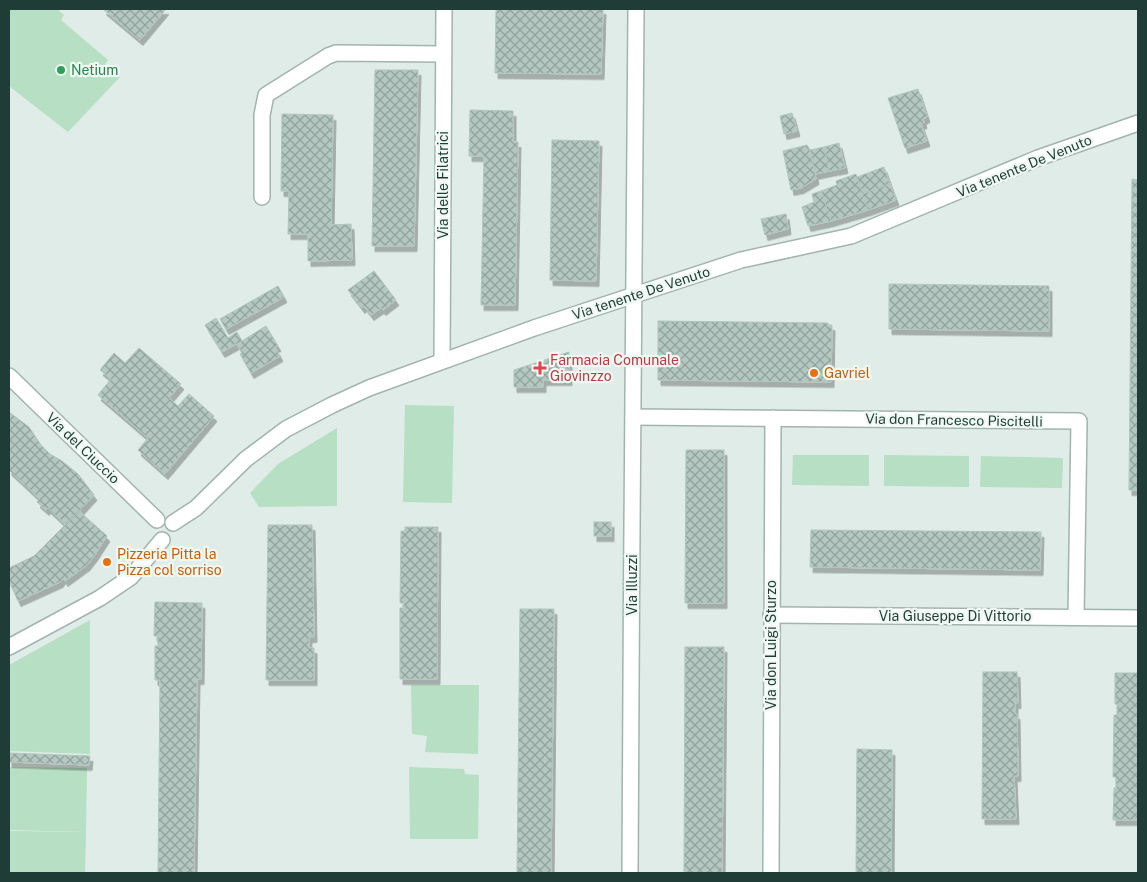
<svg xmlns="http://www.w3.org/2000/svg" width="1147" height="882" font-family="'Public Sans',sans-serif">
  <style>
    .grass { fill: #b6dfc3 }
    .building { fill: url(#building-cross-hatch); stroke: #b1c6be; filter: url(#shadow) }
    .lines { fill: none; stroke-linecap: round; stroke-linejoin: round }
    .street-casing { stroke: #a2b4ae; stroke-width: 18 }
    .street { stroke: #fff; stroke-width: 15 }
    .leisure-dot { fill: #2e9e5b; stroke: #f0f8f4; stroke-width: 2 }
    .health-dot { fill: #e0444e; stroke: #f0f8f4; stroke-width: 2 }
    .food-dot { fill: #e8710a; stroke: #f0f8f4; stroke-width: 2 }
    .labels { text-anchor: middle; stroke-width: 4.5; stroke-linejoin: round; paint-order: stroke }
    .leisure-label { font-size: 14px; fill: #27864d; stroke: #f0f8f4; text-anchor: start }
    .street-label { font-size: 14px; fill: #1f3d36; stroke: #f0f8f4 }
    .health-label { font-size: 14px; fill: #be3a42; stroke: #f0f8f4; text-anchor: start }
    .food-label { font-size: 14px; fill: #c56008; stroke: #f0f8f4; text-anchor: start }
  </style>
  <defs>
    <pattern id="building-cross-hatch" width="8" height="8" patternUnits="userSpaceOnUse" patternTransform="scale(1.25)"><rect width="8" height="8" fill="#b4c7c0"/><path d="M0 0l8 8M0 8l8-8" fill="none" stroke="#92a39d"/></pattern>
    <filter id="shadow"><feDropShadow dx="3" dy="5.5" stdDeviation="0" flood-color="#0004"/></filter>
  </defs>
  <rect width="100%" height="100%" fill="#dfece7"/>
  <g class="grass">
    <path d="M9,9H57L64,15L61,20L108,60L105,64L120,77L68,132L9,86Z"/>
    <path d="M405,405L454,406L452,503L403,502Z"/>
    <path d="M337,428V506L259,507L250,493L278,464Z"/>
    <path d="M793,455H869V486L792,485Z"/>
    <path d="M884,455L969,456V487L884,486Z"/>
    <path d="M981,456L1063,458L1062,488L980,487Z"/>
    <path d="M90,620V754L9,751V665Z"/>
    <path d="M411,685H479L478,754L425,752L427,736L412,734Z"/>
    <path d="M9,767L87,768L86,832L9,830Z"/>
    <path d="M409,767L464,769L465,774L479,775L478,839H410Z"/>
    <path d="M9,831L86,832L85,873H9Z"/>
  </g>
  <g class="building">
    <path d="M103,9H166L140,40Z"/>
    <path d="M496,9H603L601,74L495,73Z"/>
    <path d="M375,70H418L414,246H372Z"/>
    <path d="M918,89L927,117L923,119L924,123L921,124L927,141L905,148L888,98Z"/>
    <path d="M470,110L513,111V142H518L515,305H481L484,156H469Z"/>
    <path d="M792,113L797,131L784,134L780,116Z"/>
    <path d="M282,114L333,115L331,225L351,224L352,260L308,261V234H288L289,191H281Z"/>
    <path d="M552,140L599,141L596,281L550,280Z"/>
    <path d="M839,143L845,168L829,171L824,147Z"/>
    <path d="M807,145L810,150L816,179L801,188L791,190L783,151Z"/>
    <path d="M824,147L829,171L815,174L810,150Z"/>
    <path d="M884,167L890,184L862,194L857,177Z"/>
    <path d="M856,174L868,210L831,221L821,191L837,185L836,181Z"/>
    <path d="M1132,179L1138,180V490H1129Z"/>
    <path d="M890,184L896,200L868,210L862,194Z"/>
    <path d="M821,191L831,221L808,226L802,207L814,202L812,194Z"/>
    <path d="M786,214L788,229L765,235L761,219Z"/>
    <path d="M374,271L396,300L383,310L381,308L371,315L364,306L362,308L348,290Z"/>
    <path d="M889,284L1049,286V331L889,329Z"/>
    <path d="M278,286L284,297L226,329L220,319Z"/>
    <path d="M216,318L228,338L237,332L242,341L222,352L205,325Z"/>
    <path d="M658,321L828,323V325H832L831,382L658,380Z"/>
    <path d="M266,326L278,346L275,347L280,356L251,373L240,354L242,353L237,344Z"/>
    <path d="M139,348L181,384L169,398L178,406L189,394L214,416L165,474L138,450L148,438L98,395L111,379L100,370L114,353L125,363Z"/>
    <path d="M569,352V380H543V387H514V370Z"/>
    <path d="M9,412L29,427L41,445L50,454L62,461L78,474L94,495L66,525L48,508L46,510L37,502L40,499L9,470Z"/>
    <path d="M686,450H724V603H685Z"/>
    <path d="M79,511L107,536L94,556L87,565L65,581L63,578L60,582L18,601L9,581V568L34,556Z"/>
    <rect x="594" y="522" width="17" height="14"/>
    <path d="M268,525H312L314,637H309V648H314V680H266Z"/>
    <path d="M405,527H438L437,679H400V608H404V603H400L401,531H405Z"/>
    <path d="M811,530L1041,532L1040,570L810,567Z"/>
    <path d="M155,602L202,603L201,679H197L194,873H158L160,680H155V646H158V636H154Z"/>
    <path d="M520,609H554L551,873H517Z"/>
    <path d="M685,647H724L722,873H684Z"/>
    <path d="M983,672H1017L1018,703H1015V714H1017L1018,776H1014L1016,819H982Z"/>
    <path d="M1115,673H1138V820H1113L1114,788H1116V777H1113L1114,715H1117V704H1115Z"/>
    <path d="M857,749L892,750L891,873H856Z"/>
    <path d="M9,753L90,756L89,765L9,762Z"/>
  </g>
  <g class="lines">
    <defs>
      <g id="street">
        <path d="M262,197V115L266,95L328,56L336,53L443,54"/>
        <path d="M442,361L444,9"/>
        <path d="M9,376L157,520"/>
        <path d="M633,417L1079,421L1076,617"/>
        <path d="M173,523L196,508L246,459L286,429L332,405L369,388L534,328L741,260L851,236L1038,158L1138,123"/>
        <path d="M771,615L1138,618"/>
        <path d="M9,647L100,598L131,577L162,540"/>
        <path d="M630,873C632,585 632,297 636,9"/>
        <path d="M771,873L773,418"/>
      </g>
    </defs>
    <use href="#street" class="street-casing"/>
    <use href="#street" class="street"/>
  </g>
  <circle class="leisure-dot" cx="61" cy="70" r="5"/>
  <path class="health-dot" d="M537.5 360.5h5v5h5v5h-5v5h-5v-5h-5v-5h5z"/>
  <g class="food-dot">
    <circle cx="814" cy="373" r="5"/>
    <circle cx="107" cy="562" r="5"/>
  </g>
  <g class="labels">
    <g class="leisure-label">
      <text x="71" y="75">Netium</text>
    </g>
    <g class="street-label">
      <text transform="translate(1024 166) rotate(-22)" y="5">Via tenente De Venuto</text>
      <text transform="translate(443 185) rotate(-90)" y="5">Via delle Filatrici</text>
      <text transform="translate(641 293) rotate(-18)" y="5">Via tenente De Venuto</text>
      <text transform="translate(954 420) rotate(1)" y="5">Via don Francesco Piscitelli</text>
      <text transform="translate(83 448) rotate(44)" y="5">Via del Ciuccio</text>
      <text transform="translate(632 585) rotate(-90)" y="5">Via Illuzzi</text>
      <text x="955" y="621">Via Giuseppe Di Vittorio</text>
      <text transform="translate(771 645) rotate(-90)" y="5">Via don Luigi Sturzo</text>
    </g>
    <g class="health-label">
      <text x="550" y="365">Farmacia Comunale<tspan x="550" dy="16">Giovinzzo</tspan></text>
    </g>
    <g class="food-label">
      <text x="824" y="378">Gavriel</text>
      <text x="117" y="559">Pizzeria Pitta la<tspan x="117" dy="16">Pizza col sorriso</tspan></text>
    </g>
  </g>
  <rect width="1147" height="882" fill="none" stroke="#1f3d36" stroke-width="20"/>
</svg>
